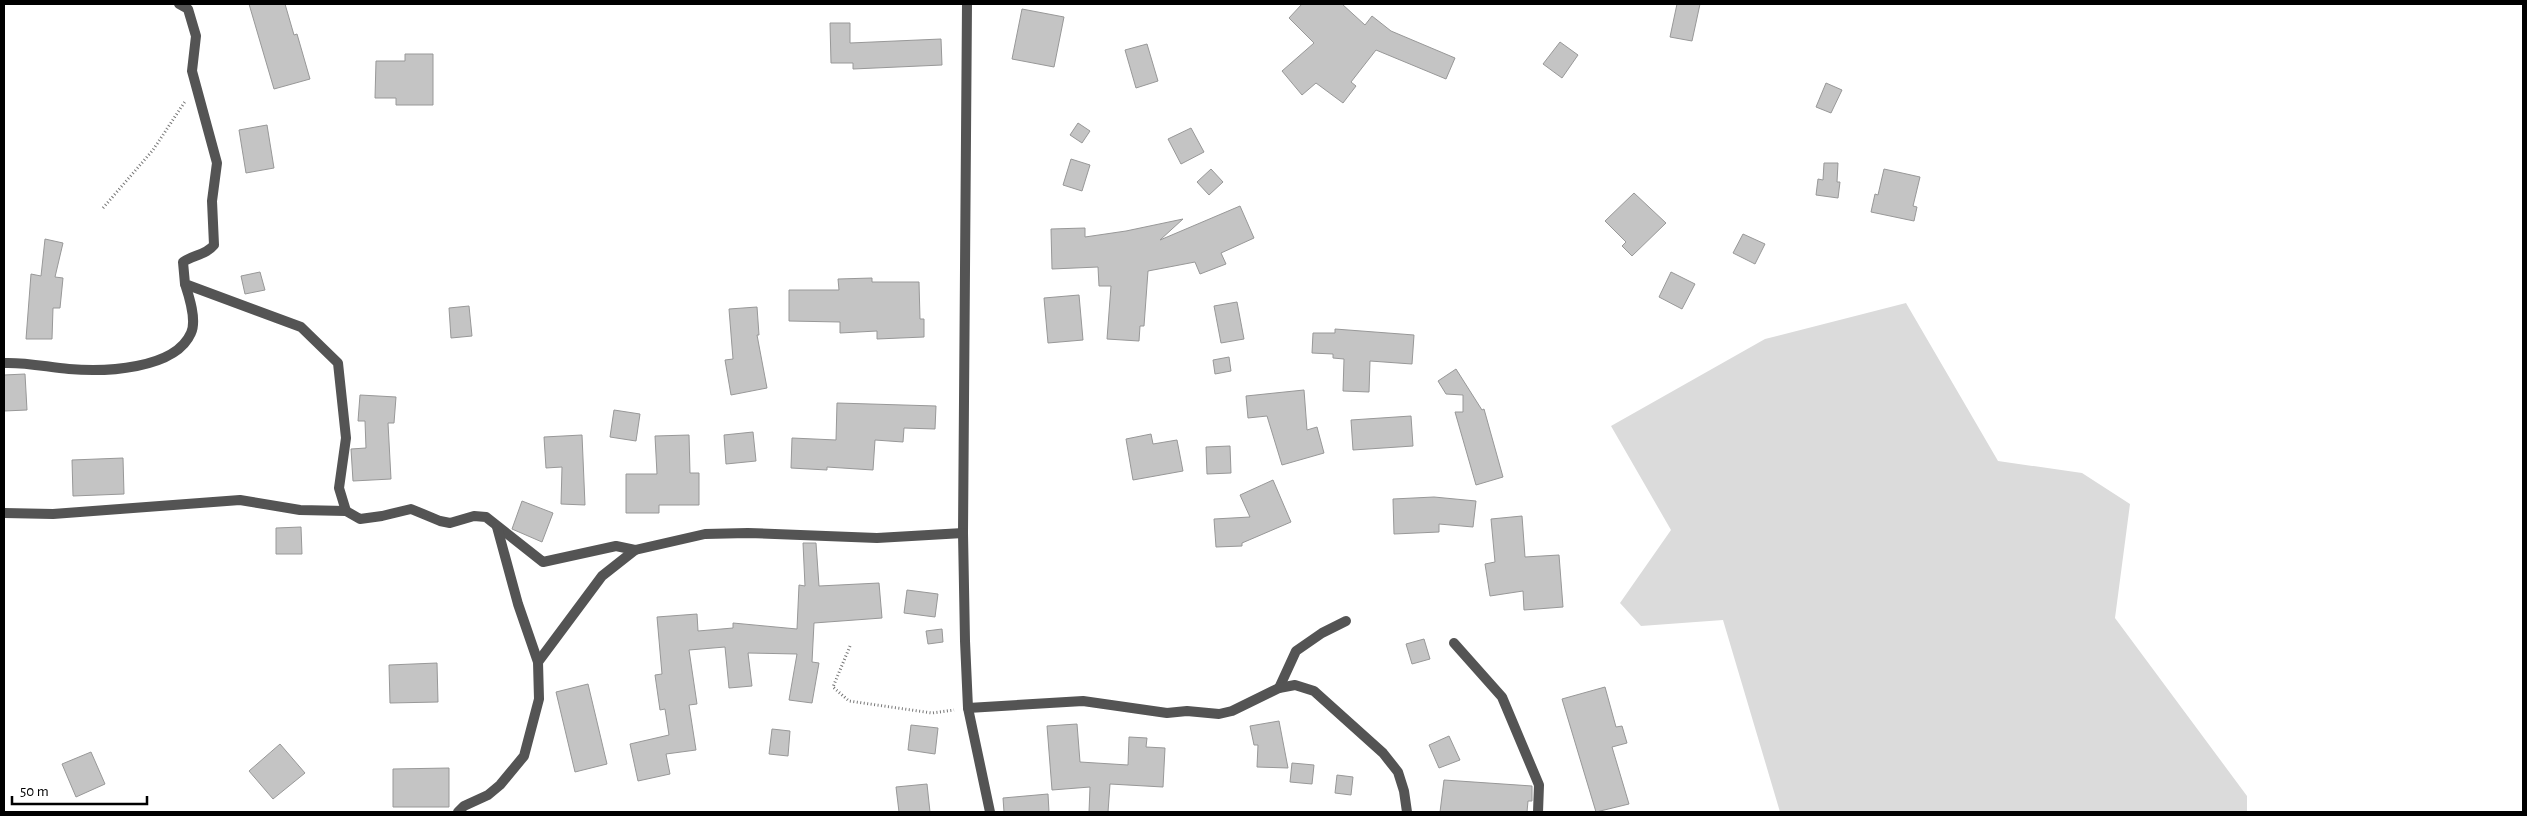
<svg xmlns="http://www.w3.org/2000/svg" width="2527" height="816" font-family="'Alegreya Sans',sans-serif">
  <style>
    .green { fill: #dbdbdb }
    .building { fill: #c4c4c4; stroke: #989898 }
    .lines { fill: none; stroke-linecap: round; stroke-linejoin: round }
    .path { stroke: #767676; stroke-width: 3; stroke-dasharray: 1 2.5; stroke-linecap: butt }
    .street { stroke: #545454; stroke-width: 10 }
  </style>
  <rect width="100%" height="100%" fill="#fff"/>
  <path class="green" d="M1906,303L1998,461L2082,473L2130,504L2115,618L2247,796V812H1780L1723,620L1641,626L1620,603L1671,530L1611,426L1765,339Z"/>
  <g class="building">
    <path d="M249,4H285L294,35L297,34L310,79L274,89Z"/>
    <path d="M1302,4H1342L1365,25L1372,16L1391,31L1455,58L1446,79L1376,50L1351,82L1356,86L1343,103L1316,83L1302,95L1282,71L1314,43L1289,18Z"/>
    <path d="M1677,4H1700L1692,41L1670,37Z"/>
    <path d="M1022,9L1064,17L1054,67L1012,59Z"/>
    <path d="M830,23H850V43L941,39L942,65L853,69V63H831Z"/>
    <path d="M1560,42L1578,55L1562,78L1543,64Z"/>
    <path d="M1147,44L1158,81L1136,88L1125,50Z"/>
    <path d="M405,54H433V105H396V98H375L376,61H405Z"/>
    <path d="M1826,83L1842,90L1831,113L1816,107Z"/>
    <path d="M1078,123L1090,131L1082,143L1070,135Z"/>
    <path d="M267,125L274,168L246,173L239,130Z"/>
    <path d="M1191,128L1204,152L1181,164L1168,139Z"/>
    <path d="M1071,159L1090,165L1082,191L1063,185Z"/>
    <path d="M1824,163H1838L1837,182H1840L1838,198L1816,195L1818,179L1823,180Z"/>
    <path d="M1211,169L1223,182L1209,195L1197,182Z"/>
    <path d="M1884,169L1920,177L1913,206L1917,207L1914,221L1871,212L1875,194L1878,195Z"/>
    <path d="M1634,193L1666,223L1632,256L1622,246L1626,242L1605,221Z"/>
    <path d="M1240,206L1254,238L1221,253L1226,264L1200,274L1195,262L1148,271L1144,326H1140L1139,341L1107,339L1111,286H1099L1098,267L1052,269L1051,229L1085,228V237L1126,231L1183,219L1160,240Z"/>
    <path d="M1743,234L1765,244L1755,264L1733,253Z"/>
    <path d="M45,239L63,243L55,277L63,278L60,308H53L52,339H26L31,274L41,276Z"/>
    <path d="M260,272L265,290L245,294L241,276Z"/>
    <path d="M1671,272L1695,284L1682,309L1659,297Z"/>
    <path d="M872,278V282H919L920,319H924V337L877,339V331L840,333V322L789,321V290H839L838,279Z"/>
    <path d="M1079,295L1083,340L1048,343L1044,298Z"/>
    <path d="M1237,302L1244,339L1221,343L1214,306Z"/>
    <path d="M469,306L472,336L451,338L449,308Z"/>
    <path d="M757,307L759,335H757L767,388L731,395L725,360L733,359L729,309Z"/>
    <path d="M1335,329L1414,335L1412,364L1370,361L1369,392L1343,391L1344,359L1333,358V354L1312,353L1313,333H1335Z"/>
    <path d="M1229,357L1231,371L1215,374L1213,360Z"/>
    <path d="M1456,369L1482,410L1484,409L1503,477L1476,485L1455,412H1463V395L1446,394L1438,381Z"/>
    <path d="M25,374L27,410L4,411V375Z"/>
    <path d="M1304,390L1307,430L1317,427L1324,453L1282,465L1267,416L1248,418L1246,396Z"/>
    <path d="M360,395L396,397L394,423H388L391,479L353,481L351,449L366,448L365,421H358Z"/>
    <path d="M837,403L936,406L935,429L904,428L903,442L875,440L873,470L827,467V470L791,468L792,438L836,440Z"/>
    <path d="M614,410L640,414L636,441L610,437Z"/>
    <path d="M1411,416L1413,446L1353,450L1351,420Z"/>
    <path d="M753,432L756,461L726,464L724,435Z"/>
    <path d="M1151,434L1153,444L1177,440L1183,471L1133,480L1126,439Z"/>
    <path d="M582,435L585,505L561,504L562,467L546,468L544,437Z"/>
    <path d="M689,435L690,473H699V505H659V513H626V474H657L655,436Z"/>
    <path d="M1230,446L1231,473L1207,474L1206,447Z"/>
    <path d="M123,458L124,494L73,496L72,460Z"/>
    <path d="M1273,480L1291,522L1242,543V546L1216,547L1214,519L1250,517L1240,495Z"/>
    <path d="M1434,497L1476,501L1473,527L1439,524V532L1394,534L1393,499Z"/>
    <path d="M522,501L553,513L542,542L512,529Z"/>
    <path d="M1522,516L1525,557L1559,555L1563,607L1524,610L1523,591L1490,596L1485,564L1495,562L1491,519Z"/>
    <path d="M301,527L302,554H276V528Z"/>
    <path d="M803,543H816L819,586L879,583L882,618L814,623L812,662L819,663L812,703L789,700L797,654L748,653L752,686L729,688L725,647L689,650L697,704L689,705L696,750L666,754L670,774L638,781L630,744L669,735L665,709L660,710L655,675L662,674L657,617L697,614L698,631L733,628V623L797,629L799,585L805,586Z"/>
    <path d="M907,590L938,594L935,617L904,613Z"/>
    <path d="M942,629L943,642L928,644L926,631Z"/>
    <path d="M1424,639L1430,659L1412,664L1406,644Z"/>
    <path d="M437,663L438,702L390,703L389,665Z"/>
    <path d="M588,684L607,764L575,772L556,692Z"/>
    <path d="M1605,687L1616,727L1622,726L1627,743L1612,747L1629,804L1596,812L1562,699Z"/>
    <path d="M1279,721L1288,768L1257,767L1258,745H1254L1250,726Z"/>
    <path d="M1077,724L1080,762L1128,765L1129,737L1147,738L1146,747L1165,748L1163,787L1110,784L1108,812H1089L1090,787L1052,790L1047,726Z"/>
    <path d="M911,725L938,728L935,754L908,750Z"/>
    <path d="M772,729L790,731L788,756L769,754Z"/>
    <path d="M1449,736L1460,760L1439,768L1429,745Z"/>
    <path d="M280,744L305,773L273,799L249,771Z"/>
    <path d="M91,752L105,784L76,797L62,764Z"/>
    <path d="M1292,763L1314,765L1312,784L1290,782Z"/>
    <path d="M449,768V807H393V769Z"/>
    <path d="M1337,775L1353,777L1351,795L1335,793Z"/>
    <path d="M1444,780L1532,786V801H1528L1527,812H1440Z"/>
    <path d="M927,784L930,812H899L896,787Z"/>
    <path d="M1048,794L1049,812H1004L1003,798Z"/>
  </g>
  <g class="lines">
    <g class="path">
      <path d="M103,208L153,150L186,100"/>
      <path d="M850,646L833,687L849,701L932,713L954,710"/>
    </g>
    <g class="street">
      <path d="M179,4L188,9L196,36L192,71L217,163L212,201L214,245C206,255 193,255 183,262L185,284L301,327L338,363L346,438L339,488L346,511"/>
      <path d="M967,4L963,533L965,641L968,708L990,812"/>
      <path d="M4,363C25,362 47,367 69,369C103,372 175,370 191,333C197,320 189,296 185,284"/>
      <path d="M4,513L53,514L240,500L300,510L346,511L360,519L382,516L411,509L440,521L450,523L474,516L486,517L543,562L616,546L635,550L705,534L748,533L877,538L963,533"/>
      <path d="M1454,643L1502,697L1539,785L1538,812"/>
      <path d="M538,662L602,576L635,550"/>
      <path d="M1279,688L1296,651L1322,633L1346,621"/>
      <path d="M968,708L1083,701L1167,713L1187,711L1219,714L1232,711L1279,688L1295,685L1314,691L1383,753L1398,772L1404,791L1407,812"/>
      <path d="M458,812L464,806L488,795L500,785L524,756L539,699L538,662L518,604L497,527"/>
    </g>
  </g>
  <rect width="2527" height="816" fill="none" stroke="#000000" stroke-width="10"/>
  <path d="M12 796v8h135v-8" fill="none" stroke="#000000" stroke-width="2.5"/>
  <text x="20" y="796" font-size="15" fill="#000000" stroke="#ffffff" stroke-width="4" paint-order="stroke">50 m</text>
</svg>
